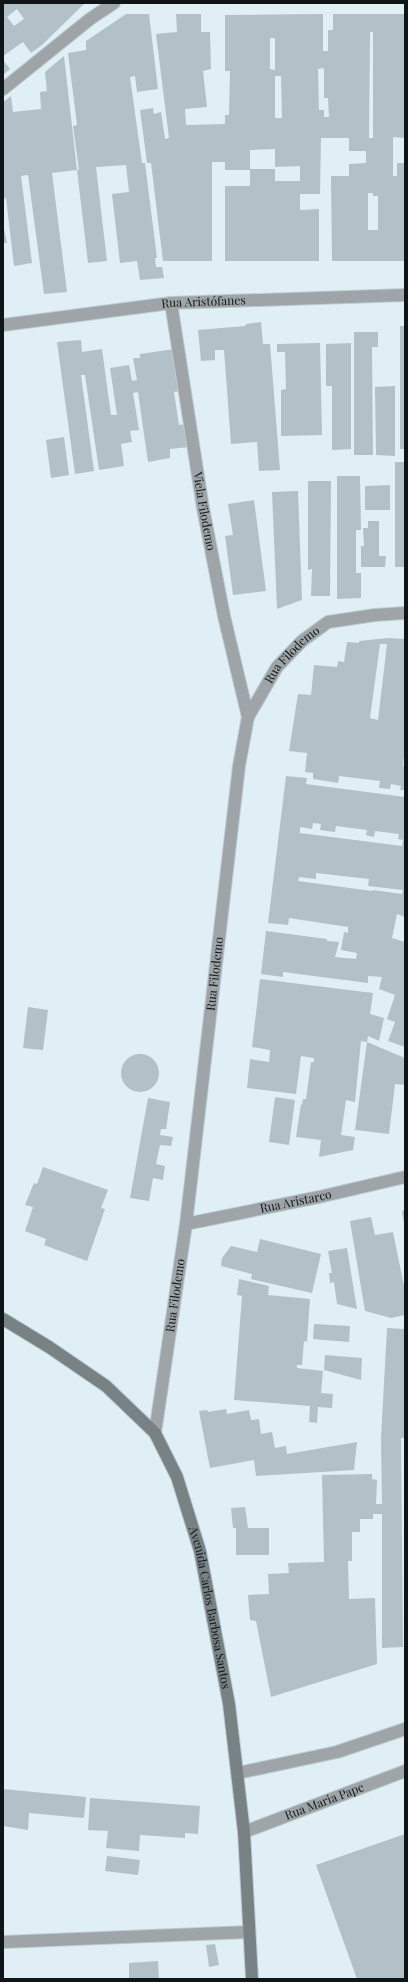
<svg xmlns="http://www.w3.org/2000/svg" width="408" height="1982" font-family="'Playfair Display',serif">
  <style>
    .building { fill: #b2c1c7; fill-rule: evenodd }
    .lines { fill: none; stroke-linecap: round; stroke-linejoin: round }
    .service-casing { stroke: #beccd2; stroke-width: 14 }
    .minor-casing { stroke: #beccd2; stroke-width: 14 }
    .tertiary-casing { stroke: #beccd2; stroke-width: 14 }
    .secondary-casing { stroke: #beccd2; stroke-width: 14 }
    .service { stroke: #9ea4a7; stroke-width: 12 }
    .minor { stroke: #9ea4a7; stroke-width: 12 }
    .tertiary { stroke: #9ea4a7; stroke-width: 12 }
    .secondary { stroke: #788285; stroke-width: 12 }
    .labels { text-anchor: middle; stroke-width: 3; stroke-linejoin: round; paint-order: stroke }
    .street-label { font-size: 12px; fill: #101618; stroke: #fff }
  </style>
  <rect width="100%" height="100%" fill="#dfeff5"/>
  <g class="building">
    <path d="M3,3H85L42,45L31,53L23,42L3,56ZM17,9L24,19L14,26L7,17Z"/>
    <path d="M126,14H149L158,89L137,92L135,76L130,77L142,163H145L157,258H155L156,267H162L164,278L140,280L137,261L120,263L112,194L129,192L126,165L96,167L107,261L88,263L77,170L52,173L67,292L44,294L28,175L21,176L32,263L14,266L6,198L3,199V102L11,96L13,112L41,109L40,92L47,91L45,72L64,56L77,170H79L73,126L77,125L68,53L86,50V41Z"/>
    <path d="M176,14H201V32H210L211,69L203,71L207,107L185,109L186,125L225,124V115H229L230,71H225V15L323,14V51H328V30H333V14H405V138L393,137V176H397V163H405V261H332L331,176H349V164L366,163V151H349V138H321L320,194H300V210L319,209V261H225V186H250V170H225V162H212V261H163L151,163H147L140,110L153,108L154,114L161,112L165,139L169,138L156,34L177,32ZM370,32H373V138H369ZM270,38H275V70L270,69ZM324,68V98H328L329,117H324V110H319L318,69ZM275,76H281L282,118H275ZM275,149V167L300,166V181H275V169H250V150ZM368,193H373V196H378V230H368Z"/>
    <path d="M3,60L10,69L3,75Z"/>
    <path d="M3,224L7,243H3Z"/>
    <path d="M261,322L263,344H270L280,470L259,471L257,442L231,444L224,350H215V360L201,361L198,330L245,326L246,324Z"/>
    <rect x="400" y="326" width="5" height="123"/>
    <path d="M354,332H378V347H372L373,455H354Z"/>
    <path d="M81,340L82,352L102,349L111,415H117L110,368L129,365L132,381L137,380L133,358H140V354L174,349L180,391L174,392L179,425L186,424L189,447L170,449V458L148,462L138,392L133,393L139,430L130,431L132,442L121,444L124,466L99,470L85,375H81L94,471L75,474L57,342Z"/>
    <path d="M320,343L322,435L281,436V390L286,389L285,352H277V344Z"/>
    <path d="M351,343V449L332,450V386H326V344Z"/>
    <path d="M395,386V456L376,455L375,387Z"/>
    <path d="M64,437L69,475L51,478L46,440Z"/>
    <rect x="395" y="462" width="10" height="105"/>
    <path d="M337,476H360L361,530H356V573H361V598L337,599Z"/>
    <path d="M308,481H331L330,596H311L312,569L308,570Z"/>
    <path d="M390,485V510H365V486Z"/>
    <path d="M298,491L302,600L277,609L272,492Z"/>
    <path d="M254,500L266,591L233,595L225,536L233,535L228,504Z"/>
    <path d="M368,521H379V556H386L385,567H361V546H364L363,528H368Z"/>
    <path d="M388,638L405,639V746L403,766H405V790H400L401,786L391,784L390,789L379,788L380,781L339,776L338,783L313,779V773L305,772L307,753L289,751L298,694L311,695L314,665L337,667L338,661L344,662L347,642L359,643V641ZM380,644H387L378,720L370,718Z"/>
    <path d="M286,776L307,778L306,784L405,797V917L397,914L392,938L405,942V1047L388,1041L395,1022L387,1019L395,995L379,989L382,977L368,976V983L283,972V977L261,974L266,931L327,939V941L339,942L335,957L356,959L357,953L341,950L344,932L348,933V927L289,918L288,925L268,923ZM313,823L321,824L320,830L335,832L336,826L367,830L366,835L374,837L375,831L399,834L398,839L403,840L402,846L300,833V827L312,829ZM316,873L369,879L368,886L403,890L402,894L373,890L372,891L298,881L299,877L316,879Z"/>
    <path d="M260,979L373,993L370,1014L384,1018L379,1041L368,1036L367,1042L361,1041L355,1102L346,1100L341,1135L355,1137L353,1150L319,1157L321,1140L296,1137L301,1104L302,1105L303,1099H306L311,1062H314V1058L301,1056L296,1094L247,1088L250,1059L269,1062L270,1050L252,1047Z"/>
    <path d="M28,1007L48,1010L43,1050L23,1048Z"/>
    <path d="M367,1042L405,1058V1085L395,1084L389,1134L355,1130Z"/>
    <circle cx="140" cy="1073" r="19"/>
    <path d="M275,1097L295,1100L289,1145L269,1142Z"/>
    <path d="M148,1098L170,1102L166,1129H161L160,1135L173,1137L171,1146L160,1145L156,1164L165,1166L163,1180L153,1178L149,1201L130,1198Z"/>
    <path d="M43,1167L108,1190L101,1208L105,1209L87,1261L44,1245L46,1239L25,1231L33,1207L25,1205L34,1183L37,1184Z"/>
    <path d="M405,1210V1224H404L402,1211Z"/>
    <path d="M371,1217L375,1235L393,1232L405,1291V1315L391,1318L365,1311L350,1221Z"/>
    <path d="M260,1239L321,1254L312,1293L251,1279L252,1274L221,1266L222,1258L231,1246L257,1252Z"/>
    <path d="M347,1248L357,1309L337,1304L334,1282L330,1283L329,1273H332L328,1251Z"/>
    <path d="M239,1279L269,1286L268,1295L310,1299L307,1342L304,1341L302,1365H297V1368L323,1371L321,1393L333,1394L332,1408L318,1407L317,1423L309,1422L310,1406L234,1400L242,1296L237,1295Z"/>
    <path d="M314,1324L350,1326L349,1342L313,1339Z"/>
    <path d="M387,1328L405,1329V1438H401L403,1647L382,1648V1514H373V1519H360V1532H352V1561H348L349,1599L375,1598L377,1664L271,1697L256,1621L250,1620L248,1595L269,1594L268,1574L289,1573L288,1563L324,1562L322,1475L372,1474V1479L377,1480L376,1504H382L381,1438Z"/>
    <path d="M325,1355L362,1358L361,1380L324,1370Z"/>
    <path d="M226,1409L227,1414L249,1410L251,1420L259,1419L261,1434L272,1432L275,1448L286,1446L287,1454L357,1442L354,1470L256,1476L254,1460L210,1468L199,1411L207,1410L208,1412Z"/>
    <path d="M245,1507L248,1528H269V1555H236V1528H233L231,1508Z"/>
    <path d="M3,1789L86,1797L84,1818L29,1813L28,1830L3,1826Z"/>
    <path d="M90,1798L200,1806L198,1834L185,1833V1838L140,1835L139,1851L106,1848L108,1831L88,1830Z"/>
    <path d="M405,1834V1979H357L316,1865Z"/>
    <path d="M107,1856L140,1860L138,1875L105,1871Z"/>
    <path d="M215,1944L219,1965L209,1967L206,1945Z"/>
    <path d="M158,1961L159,1979H129V1963Z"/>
  </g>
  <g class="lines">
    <defs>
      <g id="service">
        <path id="s1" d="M171,303L203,508L224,616L248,717"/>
      </g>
      <g id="minor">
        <path d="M3,89L90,19L114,3"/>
        <path id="s2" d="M3,325L171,303L405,295"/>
        <path id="s3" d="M186,1224L319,1197L405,1177"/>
        <path id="s4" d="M155,1433L186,1224L239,766L248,717L277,667L302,641L328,622L375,615L405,613"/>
        <path id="s5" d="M244,1832L405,1771"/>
        <path d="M3,1942L249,1932"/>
      </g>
      <path id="tertiary" d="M238,1773L337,1752L405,1729"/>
      <g id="secondary">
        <path id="s6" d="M3,1319L49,1347L106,1386L155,1433L177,1477L200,1551L229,1704L244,1832L252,1979"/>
      </g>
    </defs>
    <use href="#service" class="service-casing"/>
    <use href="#minor" class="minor-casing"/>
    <use href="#tertiary" class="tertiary-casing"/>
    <use href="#secondary" class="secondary-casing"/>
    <use href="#service" class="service"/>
    <use href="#minor" class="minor"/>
    <use href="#tertiary" class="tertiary"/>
    <use href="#secondary" class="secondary"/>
  </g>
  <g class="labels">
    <g class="street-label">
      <text dy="4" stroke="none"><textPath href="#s2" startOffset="202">Rua Aristófanes</textPath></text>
      <text dy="4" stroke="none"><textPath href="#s1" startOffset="211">Viela Filodemo</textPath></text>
      <text dy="4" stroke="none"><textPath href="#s4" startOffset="799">Rua Filodemo</textPath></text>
      <text dy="4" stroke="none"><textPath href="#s4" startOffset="463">Rua Filodemo</textPath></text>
      <text dy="4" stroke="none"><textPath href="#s3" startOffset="112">Rua Aristarco</textPath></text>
      <text dy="4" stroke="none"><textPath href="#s4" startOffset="139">Rua Filodemo</textPath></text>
      <text dy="4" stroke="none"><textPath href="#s6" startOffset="375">Avenida Carlos Barbosa Santos</textPath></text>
      <text dy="4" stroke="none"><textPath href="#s5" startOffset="86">Rua Maria Pape</textPath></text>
    </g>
  </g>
  <rect width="408" height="1982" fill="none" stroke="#101618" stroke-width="8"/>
</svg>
